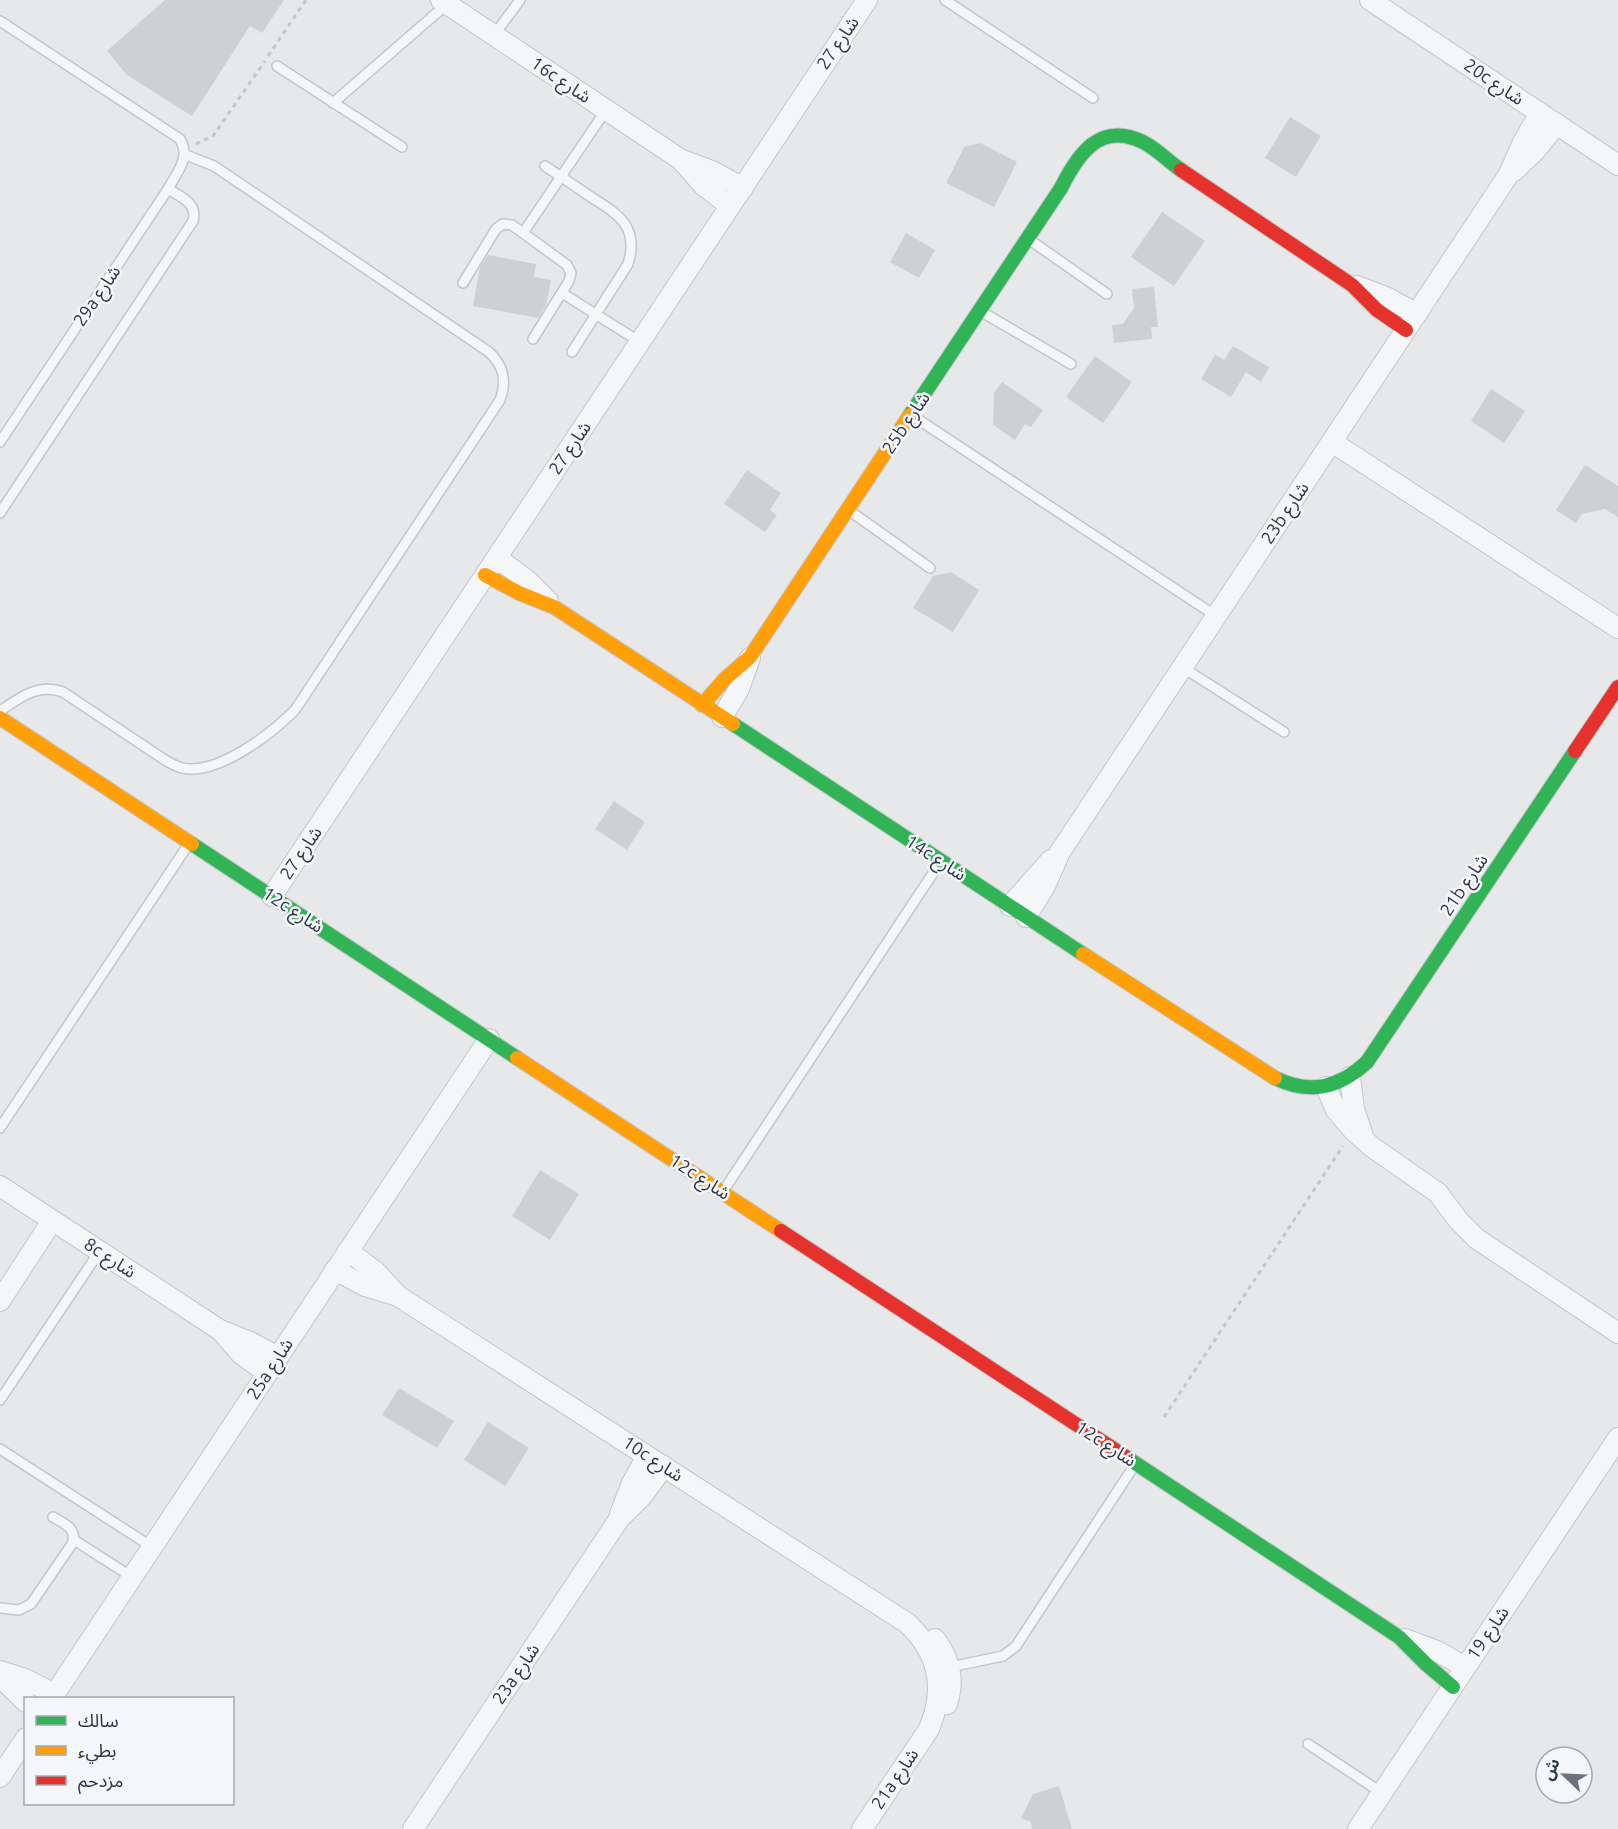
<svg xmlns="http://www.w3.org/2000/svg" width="1618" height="1829" viewBox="0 0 1618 1829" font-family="Ubuntu,'Noto Sans Arabic',sans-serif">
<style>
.building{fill:#ced0d3}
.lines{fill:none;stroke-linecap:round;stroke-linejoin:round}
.lane-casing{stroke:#c4c6c8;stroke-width:12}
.street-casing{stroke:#c4c6c8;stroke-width:22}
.fast-casing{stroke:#c4c6c8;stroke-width:16}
.slow-casing{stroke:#c4c6c8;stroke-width:16}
.jam-casing{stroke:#c4c6c8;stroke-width:16}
.path{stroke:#c5c6ca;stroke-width:3;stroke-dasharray:4.5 4.5;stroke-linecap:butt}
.lane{stroke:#f5f6f7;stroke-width:9}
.street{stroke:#f5f6f7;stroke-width:20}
.fast{stroke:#30b455;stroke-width:14}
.slow{stroke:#ff9f0a;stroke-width:14}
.jam{stroke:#e5322d;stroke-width:14}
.labels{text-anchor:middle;stroke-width:5;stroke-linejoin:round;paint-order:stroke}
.street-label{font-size:18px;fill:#2b3445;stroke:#f4f6f9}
</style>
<rect width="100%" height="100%" fill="#e6e8ea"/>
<g class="building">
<path d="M165,0H284L262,33L250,26L192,116L127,75L107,51Z"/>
<path d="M1290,117L1321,136L1296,177L1265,158Z"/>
<path d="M980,143L1017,162L994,207L946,183L964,147Z"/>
<path d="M1162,212L1205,241L1174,286L1131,257Z"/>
<path d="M906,233L935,250L919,278L890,262Z"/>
<path d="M488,255L536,264L534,277L551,280L546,305L538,318L473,306L480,267Z"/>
<path d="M1154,287L1158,327H1151L1152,339L1114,343L1112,325L1123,324L1134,308L1132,289Z"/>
<path d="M1233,346L1269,367L1261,382L1246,372L1231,397L1201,379L1215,355L1224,360Z"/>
<path d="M1095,356L1132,382L1103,423L1066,397Z"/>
<path d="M1002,382L1043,410L1031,427L1025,424L1015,440L993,425L994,393Z"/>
<path d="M1491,389L1525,411L1504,443L1471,421Z"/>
<path d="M1585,465L1618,486V517L1605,509L1582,514L1576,523L1556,510Z"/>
<path d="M747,470L781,493L770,510L777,515L765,532L724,504Z"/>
<path d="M951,572L979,590L953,632L913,608L933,576Z"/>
<path d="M614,801L645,822L627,850L595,829Z"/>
<path d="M540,1170L579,1194L550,1240L512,1216Z"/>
<path d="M399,1388L454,1421L437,1448L382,1415Z"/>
<path d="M488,1422L529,1448L505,1486L464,1460Z"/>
<path d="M1059,1786L1072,1829H1032L1031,1822L1021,1818L1033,1794Z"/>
</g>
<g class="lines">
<g class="lane-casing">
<g id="lane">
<path d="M945,0L1093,98"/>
<path d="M0,21L180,139C191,158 177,172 168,189L0,442"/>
<path d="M494,35L520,0"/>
<path d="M277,66L402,147"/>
<path d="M333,103L447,4"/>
<path d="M545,166C560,176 574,185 588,195C616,213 640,225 628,264L572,352"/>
<path d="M523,233L606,110"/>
<path d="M1030,240L1107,294"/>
<path d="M463,283L496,229L503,224L512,225L567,265L571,273L569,281L533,339"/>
<path d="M562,293L640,342"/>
<path d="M982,312L1071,364"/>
<path d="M913,416L1216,616"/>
<path d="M850,511L930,568"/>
<path d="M0,513L193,221C198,203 181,197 168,189"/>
<path d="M1182,667L1284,732"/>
<path d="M0,711C21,697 38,683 63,692L165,760C170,763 175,766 182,768C217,776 271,734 295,710L500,400C507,381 504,366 489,352L214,166L186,155"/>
<path d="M0,1128L188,845"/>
<path d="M724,1190L939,864"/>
<path d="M0,1400L99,1252"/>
<path d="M0,1449L152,1547"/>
<path d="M74,1540L132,1577"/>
<path d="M0,1608L19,1610L31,1604L72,1544C78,1529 65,1524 53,1517"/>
<path d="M950,1667L1003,1656L1016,1646L1134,1466"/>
<path d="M1308,1744L1382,1793"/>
</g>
</g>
<g class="street-casing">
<g id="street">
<path d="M441,0L680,159L712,171L743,188"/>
<path d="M1370,0L1618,165"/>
<path d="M682,161L703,185L730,206"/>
<path d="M1514,171L1535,151L1557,124"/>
<path d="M1357,286L1386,297L1417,314"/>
<path d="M1332,442L1618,628"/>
<path d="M497,558L527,580L548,601"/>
<path d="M722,717L739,689L750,658"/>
<path d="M272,896L867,0"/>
<path d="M1010,906L1051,860"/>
<path d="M1026,917L1045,886L1060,852L1509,174L1523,142L1540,113"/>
<path d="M1350,1077L1354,1109L1363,1136"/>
<path d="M1326,1087L1336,1110L1353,1130L1372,1147L1438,1193L1458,1220L1477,1239L1618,1333"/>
<path d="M0,1186L220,1330L250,1342L278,1357"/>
<path d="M348,1251L375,1271L398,1296L907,1623C939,1653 946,1688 929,1729L862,1829"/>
<path d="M335,1270L365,1286L398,1296"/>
<path d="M0,1301L52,1221"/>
<path d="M222,1332L241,1354L267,1373"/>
<path d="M620,1514L632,1483L647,1456"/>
<path d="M935,1639C950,1659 955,1680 947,1704"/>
<path d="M1405,1639L1437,1651L1465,1667"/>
<path d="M0,1671L25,1679L55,1694"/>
<path d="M0,1677L26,1702"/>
<path d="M52,1698L489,1039"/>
<path d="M0,1777L26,1738"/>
<path d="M413,1829L619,1519L643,1495L664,1466"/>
<path d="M1358,1829L1618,1438"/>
</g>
</g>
<g class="fast-casing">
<g id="fast">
<path d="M910,415L1061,188C1078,154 1100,121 1143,142C1157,149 1169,162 1181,170"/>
<path d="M733,724L1083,954"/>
<path d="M192,844L517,1058"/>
<path d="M1275,1078C1310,1095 1339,1088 1367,1062L1575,751"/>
<path d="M1129,1459L1399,1637L1427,1665L1453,1687"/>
</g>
</g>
<g class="slow-casing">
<g id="slow">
<path d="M485,575L519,593L554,607L733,724"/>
<path d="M702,705L725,679L750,657L910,415"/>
<path d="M0,718L192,844"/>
<path d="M1083,954L1275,1078"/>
<path d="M517,1058L781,1231"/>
</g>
</g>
<g class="jam-casing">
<g id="jam">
<path d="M1181,170L1352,285L1377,310L1406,330"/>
<path d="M1575,751L1618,687"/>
<path d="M781,1231L1129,1459"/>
</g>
</g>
<g class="path">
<path d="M268,56L306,0"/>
<path d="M196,144L213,136L265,61"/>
<path d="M1164,1417L1343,1146"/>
</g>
<use href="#lane" class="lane"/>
<use href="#street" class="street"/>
<use href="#fast" class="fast"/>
<use href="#slow" class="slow"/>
<use href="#jam" class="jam"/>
</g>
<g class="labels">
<g class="street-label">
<text transform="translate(838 43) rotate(-56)" y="6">شارع 27</text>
<text transform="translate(561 80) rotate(34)" y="6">16c شارع</text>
<text transform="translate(1494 82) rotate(34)" y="6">20c شارع</text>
<text transform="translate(97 296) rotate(-56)" y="6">29a شارع</text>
<text transform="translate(906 423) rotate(-56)" y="6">25b شارع</text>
<text transform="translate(570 448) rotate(-56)" y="6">شارع 27</text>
<text transform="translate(1285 513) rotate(-56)" y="6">23b شارع</text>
<text transform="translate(301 853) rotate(-56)" y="6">شارع 27</text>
<text transform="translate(936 858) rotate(33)" y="6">14c شارع</text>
<text transform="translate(1464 885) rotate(-56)" y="6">21b شارع</text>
<text transform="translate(293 910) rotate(33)" y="6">12c شارع</text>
<text transform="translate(700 1177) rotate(33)" y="6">12c شارع</text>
<text transform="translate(110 1258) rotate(33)" y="6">8c شارع</text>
<text transform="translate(270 1369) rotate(-57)" y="6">25a شارع</text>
<text transform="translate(1106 1444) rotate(33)" y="6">12c شارع</text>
<text transform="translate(653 1459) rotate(33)" y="6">10c شارع</text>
<text transform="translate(1488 1633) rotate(-56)" y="6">شارع 19</text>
<text transform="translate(516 1674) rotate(-56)" y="6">23a شارع</text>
<text transform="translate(895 1779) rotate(-56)" y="6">21a شارع</text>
</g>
</g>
<rect x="24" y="1697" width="210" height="108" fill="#f4f6f9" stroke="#a4a8b1" stroke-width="1.5"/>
<rect x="36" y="1716" width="30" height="9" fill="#30b455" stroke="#a4a8b1" stroke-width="1.5"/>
<text x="78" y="1727" font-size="18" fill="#2b3445">سالك</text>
<rect x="36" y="1746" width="30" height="9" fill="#ff9f0a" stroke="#a4a8b1" stroke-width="1.5"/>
<text x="78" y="1757" font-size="18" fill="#2b3445">بطيء</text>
<rect x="36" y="1776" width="30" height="9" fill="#e5322d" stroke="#a4a8b1" stroke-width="1.5"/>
<text x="78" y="1787" font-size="18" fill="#2b3445">مزدحم</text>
<g transform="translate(1564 1775) rotate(293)"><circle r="28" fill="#f4f6f9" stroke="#a4a8b1" stroke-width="1.5"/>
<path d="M0-4.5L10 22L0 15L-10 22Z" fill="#6c737f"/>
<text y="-9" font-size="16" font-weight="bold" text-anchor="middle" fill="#2b3445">ش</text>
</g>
</svg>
